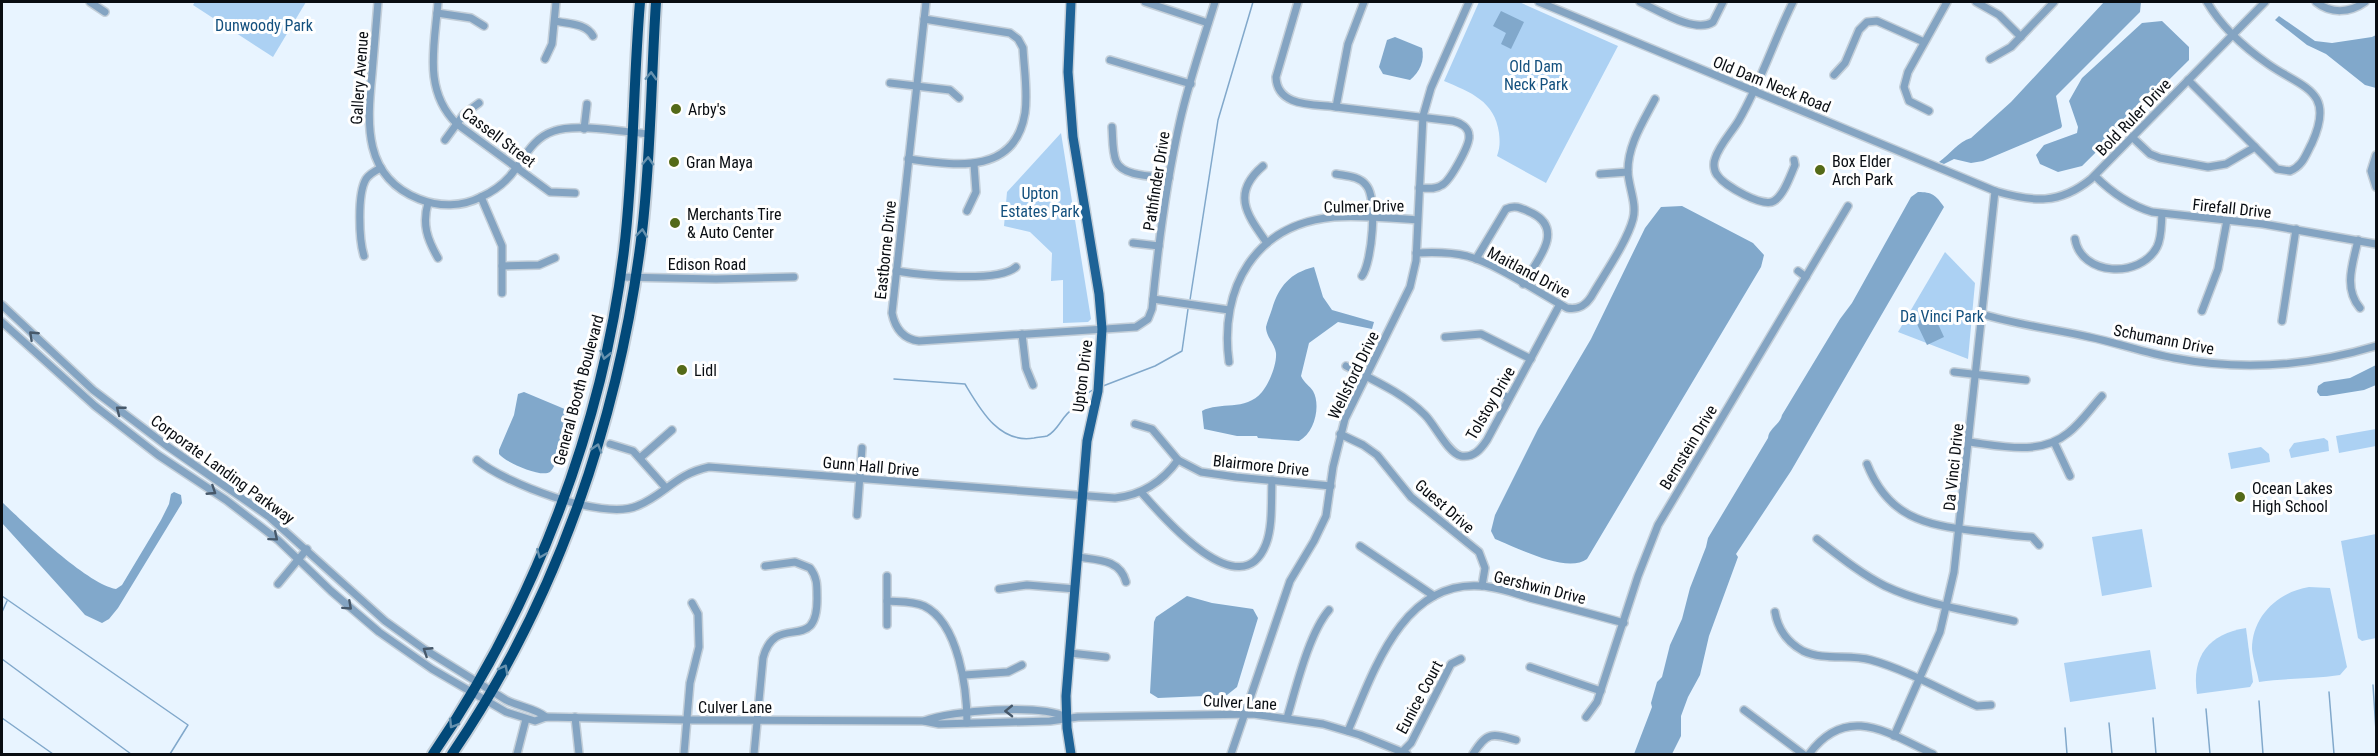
<svg xmlns="http://www.w3.org/2000/svg" width="2378" height="756" viewBox="0 0 2378 756" font-family="'Roboto Condensed',sans-serif">
<style>
.green{fill:#acd1f3}
.water{fill:#81a8cb}
.lines{fill:none;stroke-linecap:round;stroke-linejoin:round}
.stream{stroke:#81a8cb;stroke-width:1.5}
.minor-casing{stroke:#c4cfd9;stroke-width:10}
.major-casing{stroke:#c4cfd9;stroke-width:12}
.highway-casing{stroke:#c4cfd9;stroke-width:14}
.minor{stroke:#84a4c2;stroke-width:7}
.major{stroke:#1e6296;stroke-width:9}
.highway{stroke:#024979;stroke-width:10}
.oneway{stroke:#6792af}
.oneway2{stroke:#46586a}
.poi-dot{fill:#546a18;stroke:#fff;stroke-width:2}
.labels{text-anchor:middle;stroke-width:6;stroke-linejoin:round;paint-order:stroke}
.park-label{font-size:16px;fill:#13507e;stroke:#fff}
.street-label{font-size:16px;fill:#090d12;stroke:#fff}
.poi-label{font-size:16px;fill:#090d12;stroke:#fff;text-anchor:start}
</style>
<rect width="100%" height="100%" fill="#e8f4ff"/>
<g class="green">
<path d="M195,2H306L273,57L193,5Z"/>
<path d="M1479,2H1519L1618,46L1546,183L1497,156C1500,147 1500,142 1499,133C1495,101 1470,92 1444,81Z"/>
<path d="M1061,133L1091,319L1088,322L1063,323V280L1051,281L1052,253L1030,232L1004,226L1007,192Z"/>
<path d="M1945,252L1975,283L1968,359L1898,332Z"/>
<path d="M2376,429V446L2339,453L2336,436Z"/>
<path d="M2324,438L2328,441L2329,451L2291,458L2289,450L2294,443Z"/>
<path d="M2261,447L2269,454L2270,462L2231,469L2228,453Z"/>
<path d="M2142,529L2152,587L2102,596L2092,537Z"/>
<path d="M2376,534V638L2362,641L2358,638L2341,541Z"/>
<path d="M2309,587L2330,588L2347,667L2340,675C2313,679 2286,678 2259,682C2257,670 2253,660 2252,649C2252,616 2278,592 2309,587Z"/>
<path d="M2246,628L2253,682L2250,687L2197,694C2191,656 2209,634 2246,628Z"/>
<path d="M2150,650L2156,689L2070,702L2064,663Z"/>
</g>
<g class="water">
<path d="M2104,2H2141L2140,12L2056,96L2062,126L2061,128L1983,161L1971,163L1954,159L1944,164L1939,162C1950,154 1958,142 1971,138L2011,102Z"/>
<path d="M1501,11L1524,22L1511,49L1501,44L1506,33L1493,26Z"/>
<path d="M2279,16L2315,41L2332,43L2372,37L2376,35V88L2365,85L2326,54L2307,45L2275,20Z"/>
<path d="M2162,21L2189,47V60L2082,166L2058,172L2040,164L2036,155L2044,145L2077,133L2078,127L2069,101L2082,78L2142,23Z"/>
<path d="M1395,37L1422,48C1425,60 1420,72 1410,80L1383,74L1379,67L1387,40Z"/>
<path d="M1918,192C1932,192 1936,195 1944,207L1791,471L1736,554L1738,557L1709,636L1700,675L1688,697L1681,716V736L1672,754H1634L1652,707L1651,703L1657,682L1662,677L1670,645L1682,619L1690,588L1706,547L1708,538L1768,438C1769,428 1780,425 1782,415L1840,319L1852,303L1911,197Z"/>
<path d="M1682,206L1753,243L1764,255L1761,267L1587,559C1567,574 1518,548 1495,539L1491,531L1495,515L1538,429L1591,339L1645,228L1661,207Z"/>
<path d="M1314,267L1323,297L1332,310L1374,322L1372,329L1338,322L1309,343L1301,376C1304,383 1310,386 1313,391C1321,405 1315,433 1299,441L1258,438L1257,436H1237L1204,429L1202,411C1220,401 1245,412 1262,392C1269,384 1277,364 1276,353C1275,344 1266,337 1266,327C1267,322 1270,315 1272,309C1279,286 1290,273 1314,267Z"/>
<path d="M1933,313L1944,337L1927,345L1916,322Z"/>
<path d="M2376,365V385L2364,390L2327,396H2320L2317,392L2318,386L2324,382L2350,378Z"/>
<path d="M524,392L567,410C570,415 570,414 570,419C570,427 556,468 550,472C541,478 505,462 499,454V450L514,415L518,394Z"/>
<path d="M174,492L181,495L182,503L118,608L109,619L102,623L85,615L78,607L2,523V502C24,523 87,584 116,589L122,585L161,520L169,504L171,494Z"/>
<path d="M1187,596L1212,603L1253,609L1258,618L1237,687L1227,695L1158,698L1150,693L1154,622L1156,617Z"/>
</g>
<g class="lines">
<g class="stream">
<path d="M1190,300L1218,120L1253,2"/>
<path d="M894,379L965,384C980,409 999,444 1034,438C1038,437 1044,437 1047,436C1059,430 1062,415 1073,409L1075,402L1094,389"/>
<path d="M1103,386L1155,366L1182,351L1188,309"/>
<path d="M2,596L188,725L170,754"/>
<path d="M2,612L7,601"/>
<path d="M2,659L131,754"/>
<path d="M2373,685L2376,731"/>
<path d="M2329,692L2334,754"/>
<path d="M2259,701L2263,754"/>
<path d="M2206,709L2210,754"/>
<path d="M2,718L53,754"/>
<path d="M2153,718L2156,754"/>
<path d="M2109,723L2112,754"/>
<path d="M2065,728L2067,754"/>
</g>
<g class="minor-casing">
<g id="minor">
<path d="M90,2L105,12"/>
<path d="M378,2C376,26 374,50 372,74C367,124 363,177 419,199C439,207 462,207 481,197C492,192 502,185 510,176C524,159 532,138 554,131C576,123 625,132 649,134"/>
<path d="M438,2C435,44 422,90 457,124L550,192L575,193"/>
<path d="M926,2L892,313C895,328 903,339 919,341L1136,327L1148,319L1152,309C1158,246 1166,183 1180,121C1189,81 1203,41 1215,2"/>
<path d="M1145,2L1208,23"/>
<path d="M1298,2L1276,77C1277,107 1313,104 1336,107L1348,44L1364,2"/>
<path d="M1539,2L1995,191C2033,202 2059,205 2091,179L2265,2"/>
<path d="M1640,2C1658,10 1695,34 1713,22L1723,2"/>
<path d="M1793,2C1774,40 1761,82 1739,120C1732,132 1719,145 1715,159C1713,164 1714,172 1718,176C1725,186 1763,208 1774,201C1784,195 1790,176 1795,165L1794,160"/>
<path d="M1976,2L1999,15L2021,37"/>
<path d="M2316,2C2331,14 2350,13 2365,2"/>
<path d="M437,13L471,18L484,26"/>
<path d="M555,21C568,24 586,23 593,36"/>
<path d="M545,59L552,44L556,2"/>
<path d="M1990,59L2011,47L2054,2"/>
<path d="M1110,60L1191,84"/>
<path d="M1834,75L1845,63L1859,30L1867,22L1877,21L1924,42"/>
<path d="M2188,80L2277,169L2290,171C2303,166 2306,154 2312,143C2336,90 2302,88 2268,64C2245,48 2221,26 2207,2"/>
<path d="M890,83L950,90L959,98"/>
<path d="M1336,107L1453,121C1461,123 1469,128 1469,136C1470,145 1450,181 1442,185C1435,190 1426,188 1419,188"/>
<path d="M1929,111L1909,101L1904,87L1908,72L1947,2"/>
<path d="M1112,127C1113,138 1112,151 1116,161C1122,177 1155,176 1169,178"/>
<path d="M584,129L587,104"/>
<path d="M2132,137L2150,154L2160,158L2208,167L2226,164L2255,147"/>
<path d="M445,140L464,114L479,103"/>
<path d="M2376,155L2371,171L2376,187"/>
<path d="M908,159C954,165 1015,176 1025,113C1028,92 1024,69 1023,48L1018,39L1010,33L924,19"/>
<path d="M1263,166C1230,194 1248,216 1267,243"/>
<path d="M1336,174C1346,176 1359,176 1366,185C1378,198 1372,262 1362,276"/>
<path d="M1600,174L1628,172"/>
<path d="M2095,176C2112,193 2129,205 2152,212L2263,224L2376,244"/>
<path d="M481,197L502,246V293"/>
<path d="M428,203C422,224 427,239 438,258"/>
<path d="M967,211L976,192L974,164"/>
<path d="M2075,239C2081,276 2140,279 2157,247C2162,237 2161,225 2162,214"/>
<path d="M2358,240C2353,263 2343,288 2360,308"/>
<path d="M1133,243L1159,246"/>
<path d="M1416,253C1434,252 1450,252 1467,256C1499,265 1537,292 1567,308C1578,310 1585,306 1591,297C1603,276 1627,242 1633,219C1637,204 1629,188 1628,173C1627,146 1643,122 1655,99"/>
<path d="M364,256C359,240 357,194 366,179C370,173 375,171 381,168"/>
<path d="M1476,259L1506,209C1516,204 1523,209 1532,213C1566,230 1536,262 1523,284"/>
<path d="M502,266L539,265L555,258"/>
<path d="M896,271C921,275 998,283 1016,267"/>
<path d="M1798,271L1806,277"/>
<path d="M620,277L716,279L794,277"/>
<path d="M1153,299L1229,310"/>
<path d="M2,305L93,390L167,446L268,516L385,621L424,649L506,700C519,707 535,708 546,717"/>
<path d="M2202,311L2218,269L2227,220"/>
<path d="M1982,314C2017,325 2054,329 2089,337C2118,343 2145,353 2174,358C2242,371 2310,366 2376,346"/>
<path d="M2282,321L2296,229"/>
<path d="M2,322L95,406L158,455L226,500L278,540L331,591L379,632L432,669L506,712L535,721L546,717L688,720L924,721L939,724L1050,721L1078,717L1253,714L1323,724L1360,735L1407,754"/>
<path d="M1022,334L1026,368L1033,385"/>
<path d="M1445,337L1481,334L1531,359"/>
<path d="M1229,362C1219,288 1255,224 1334,217C1361,215 1390,218 1417,220"/>
<path d="M1346,366C1373,380 1403,393 1425,415C1435,425 1448,453 1461,456C1474,458 1481,449 1487,440L1560,304"/>
<path d="M1954,372L2026,380"/>
<path d="M1494,390L1509,398"/>
<path d="M1135,424L1152,429L1178,460L1201,472L1236,477L1331,486"/>
<path d="M1340,434L1363,445L1377,455L1411,497L1479,552L1485,568L1482,586"/>
<path d="M1969,442C2001,446 2040,456 2068,433C2081,423 2091,408 2102,396"/>
<path d="M2054,442L2070,476"/>
<path d="M610,444L633,451L666,488"/>
<path d="M640,458L672,430"/>
<path d="M477,460C504,483 603,521 637,506C665,495 675,474 709,467L1115,498C1142,495 1163,481 1178,460"/>
<path d="M1867,464C1888,517 1924,525 1976,531C1994,533 2013,536 2032,537L2039,545"/>
<path d="M1141,492C1161,515 1241,609 1266,544C1273,526 1271,500 1272,480"/>
<path d="M857,515L862,448"/>
<path d="M1817,539C1839,556 1861,574 1885,586C1925,605 1972,611 2014,621"/>
<path d="M1360,546L1434,596"/>
<path d="M1078,557C1097,560 1120,559 1126,582"/>
<path d="M278,584L307,549"/>
<path d="M999,589L1027,585L1075,589"/>
<path d="M887,601C899,602 913,601 924,606C959,623 967,690 967,723"/>
<path d="M1775,612C1778,630 1787,642 1803,651C1824,661 1849,654 1871,660C1907,670 1943,691 1977,706L1991,705"/>
<path d="M887,625V576"/>
<path d="M1070,653L1106,657"/>
<path d="M1530,667L1601,691"/>
<path d="M964,675L1008,672L1022,665"/>
<path d="M1744,710L1803,754"/>
<path d="M575,717L579,754"/>
<path d="M1586,717L1597,702L1638,576L1658,525L1848,206"/>
<path d="M1287,718C1296,688 1309,633 1329,610"/>
<path d="M924,721C952,710 1039,704 1066,717"/>
<path d="M1348,731C1373,673 1402,580 1481,586C1498,587 1514,593 1530,598C1561,606 1592,614 1624,623"/>
<path d="M1894,736L1940,632L1954,572L1995,191"/>
<path d="M1401,753L1411,743L1451,664L1461,659"/>
<path d="M517,754L526,719"/>
<path d="M684,754L690,683L699,647L698,614L692,603"/>
<path d="M754,754L763,658C776,609 819,658 817,595C817,585 817,577 810,568L795,562L765,566"/>
<path d="M1231,754L1290,581L1314,541L1326,516L1333,467L1345,419L1410,287L1416,261L1423,116L1431,88L1469,2"/>
<path d="M1473,754C1487,732 1491,733 1516,740"/>
<path d="M1809,754C1847,703 1888,733 1933,754"/>
</g>
</g>
<g class="major-casing">
<path id="major" d="M1071,754L1067,728L1066,696L1087,441L1098,391L1102,329L1099,294L1073,137L1068,72L1071,2"/>
</g>
<g class="highway-casing">
<g id="highway">
<path d="M433,754C533,608 603,426 624,250C634,168 633,84 640,2"/>
<path d="M452,754C557,600 620,417 642,232C651,156 651,78 656,2"/>
</g>
</g>
<use href="#minor" class="minor"/>
<use href="#major" class="major"/>
<use href="#highway" class="highway"/>
</g>
<defs><path id="oneway-chevron" d="M-2-3.5L2.5 0L-2 3.5" fill="none" stroke-width="1.6" stroke-linecap="round" stroke-linejoin="round" transform="scale(1.5)"/></defs>
<g class="oneway">
<use href="#oneway-chevron" transform="translate(651 76) rotate(-88)"/>
<use href="#oneway-chevron" transform="translate(648 161) rotate(-88)"/>
<use href="#oneway-chevron" transform="translate(642 233) rotate(-83)"/>
<use href="#oneway-chevron" transform="translate(605 355) rotate(103)"/>
<use href="#oneway-chevron" transform="translate(597 448) rotate(-73)"/>
<use href="#oneway-chevron" transform="translate(541 554) rotate(112)"/>
<use href="#oneway-chevron" transform="translate(504 669) rotate(-62)"/>
<use href="#oneway-chevron" transform="translate(453 724) rotate(122)"/>
</g>
<g class="oneway2">
<use href="#oneway-chevron" transform="translate(33 335) rotate(-137)"/>
<use href="#oneway-chevron" transform="translate(120 410) rotate(-142)"/>
<use href="#oneway-chevron" transform="translate(212 491) rotate(33)"/>
<use href="#oneway-chevron" transform="translate(274 537) rotate(40)"/>
<use href="#oneway-chevron" transform="translate(348 606) rotate(42)"/>
<use href="#oneway-chevron" transform="translate(427 651) rotate(-147)"/>
<use href="#oneway-chevron" transform="translate(1009 711) rotate(179)"/>
</g>
<g class="poi-dot">
<circle cx="676" cy="109" r="6"/>
<circle cx="674" cy="162" r="6"/>
<circle cx="1820" cy="170" r="6"/>
<circle cx="675" cy="223" r="6"/>
<circle cx="682" cy="370" r="6"/>
<circle cx="2240" cy="497" r="6"/>
</g>
<g class="labels">
<g class="park-label">
<text x="264" y="31">Dunwoody Park</text>
<text x="1536" y="72">Old Dam<tspan x="1536" dy="18">Neck Park</tspan></text>
<text x="1040" y="199">Upton<tspan x="1040" dy="18">Estates Park</tspan></text>
<text x="1942" y="322">Da Vinci Park</text>
</g>
<g class="street-label">
<text transform="translate(359 78) rotate(-86)" y="6">Gallery Avenue</text>
<text transform="translate(1772 84) rotate(22)" y="6">Old Dam Neck Road</text>
<text transform="translate(2133 117) rotate(-46)" y="6">Bold Ruler Drive</text>
<text transform="translate(499 137) rotate(37)" y="6">Cassell Street</text>
<text transform="translate(1156 181) rotate(-81)" y="6">Pathfinder Drive</text>
<text transform="translate(1364 206) rotate(-1)" y="6">Culmer Drive</text>
<text transform="translate(2232 208) rotate(6)" y="6">Firefall Drive</text>
<text transform="translate(885 250) rotate(-84)" y="6">Eastborne Drive</text>
<text x="707" y="270">Edison Road</text>
<text transform="translate(1529 272) rotate(28)" y="6">Maitland Drive</text>
<text transform="translate(2164 339) rotate(11)" y="6">Schumann Drive</text>
<text transform="translate(1353 375) rotate(-64)" y="6">Wellsford Drive</text>
<text transform="translate(1082 376) rotate(-83)" y="6">Upton Drive</text>
<text transform="translate(578 390) rotate(-75)" y="6">General Booth Boulevard</text>
<text transform="translate(1490 403) rotate(-60)" y="6">Tolstoy Drive</text>
<text transform="translate(1688 447) rotate(-59)" y="6">Bernstein Drive</text>
<text transform="translate(1261 465) rotate(6)" y="6">Blairmore Drive</text>
<text transform="translate(871 466) rotate(5)" y="6">Gunn Hall Drive</text>
<text transform="translate(1953 467) rotate(-84)" y="6">Da Vinci Drive</text>
<text transform="translate(223 469) rotate(36)" y="6">Corporate Landing Parkway</text>
<text transform="translate(1445 506) rotate(41)" y="6">Guest Drive</text>
<text transform="translate(1540 587) rotate(14)" y="6">Gershwin Drive</text>
<text transform="translate(1419 697) rotate(-62)" y="6">Eunice Court</text>
<text transform="translate(1240 702) rotate(3)" y="6">Culver Lane</text>
<text x="735" y="713">Culver Lane</text>
</g>
<g class="poi-label">
<text x="688" y="115">Arby's</text>
<text x="1832" y="167">Box Elder<tspan x="1832" dy="18">Arch Park</tspan></text>
<text x="686" y="168">Gran Maya</text>
<text x="687" y="220">Merchants Tire<tspan x="687" dy="18">&amp; Auto Center</tspan></text>
<text x="694" y="376">Lidl</text>
<text x="2252" y="494">Ocean Lakes<tspan x="2252" dy="18">High School</tspan></text>
</g>
</g>
<rect width="2378" height="756" fill="none" stroke="#090d12" stroke-width="6"/>
</svg>
